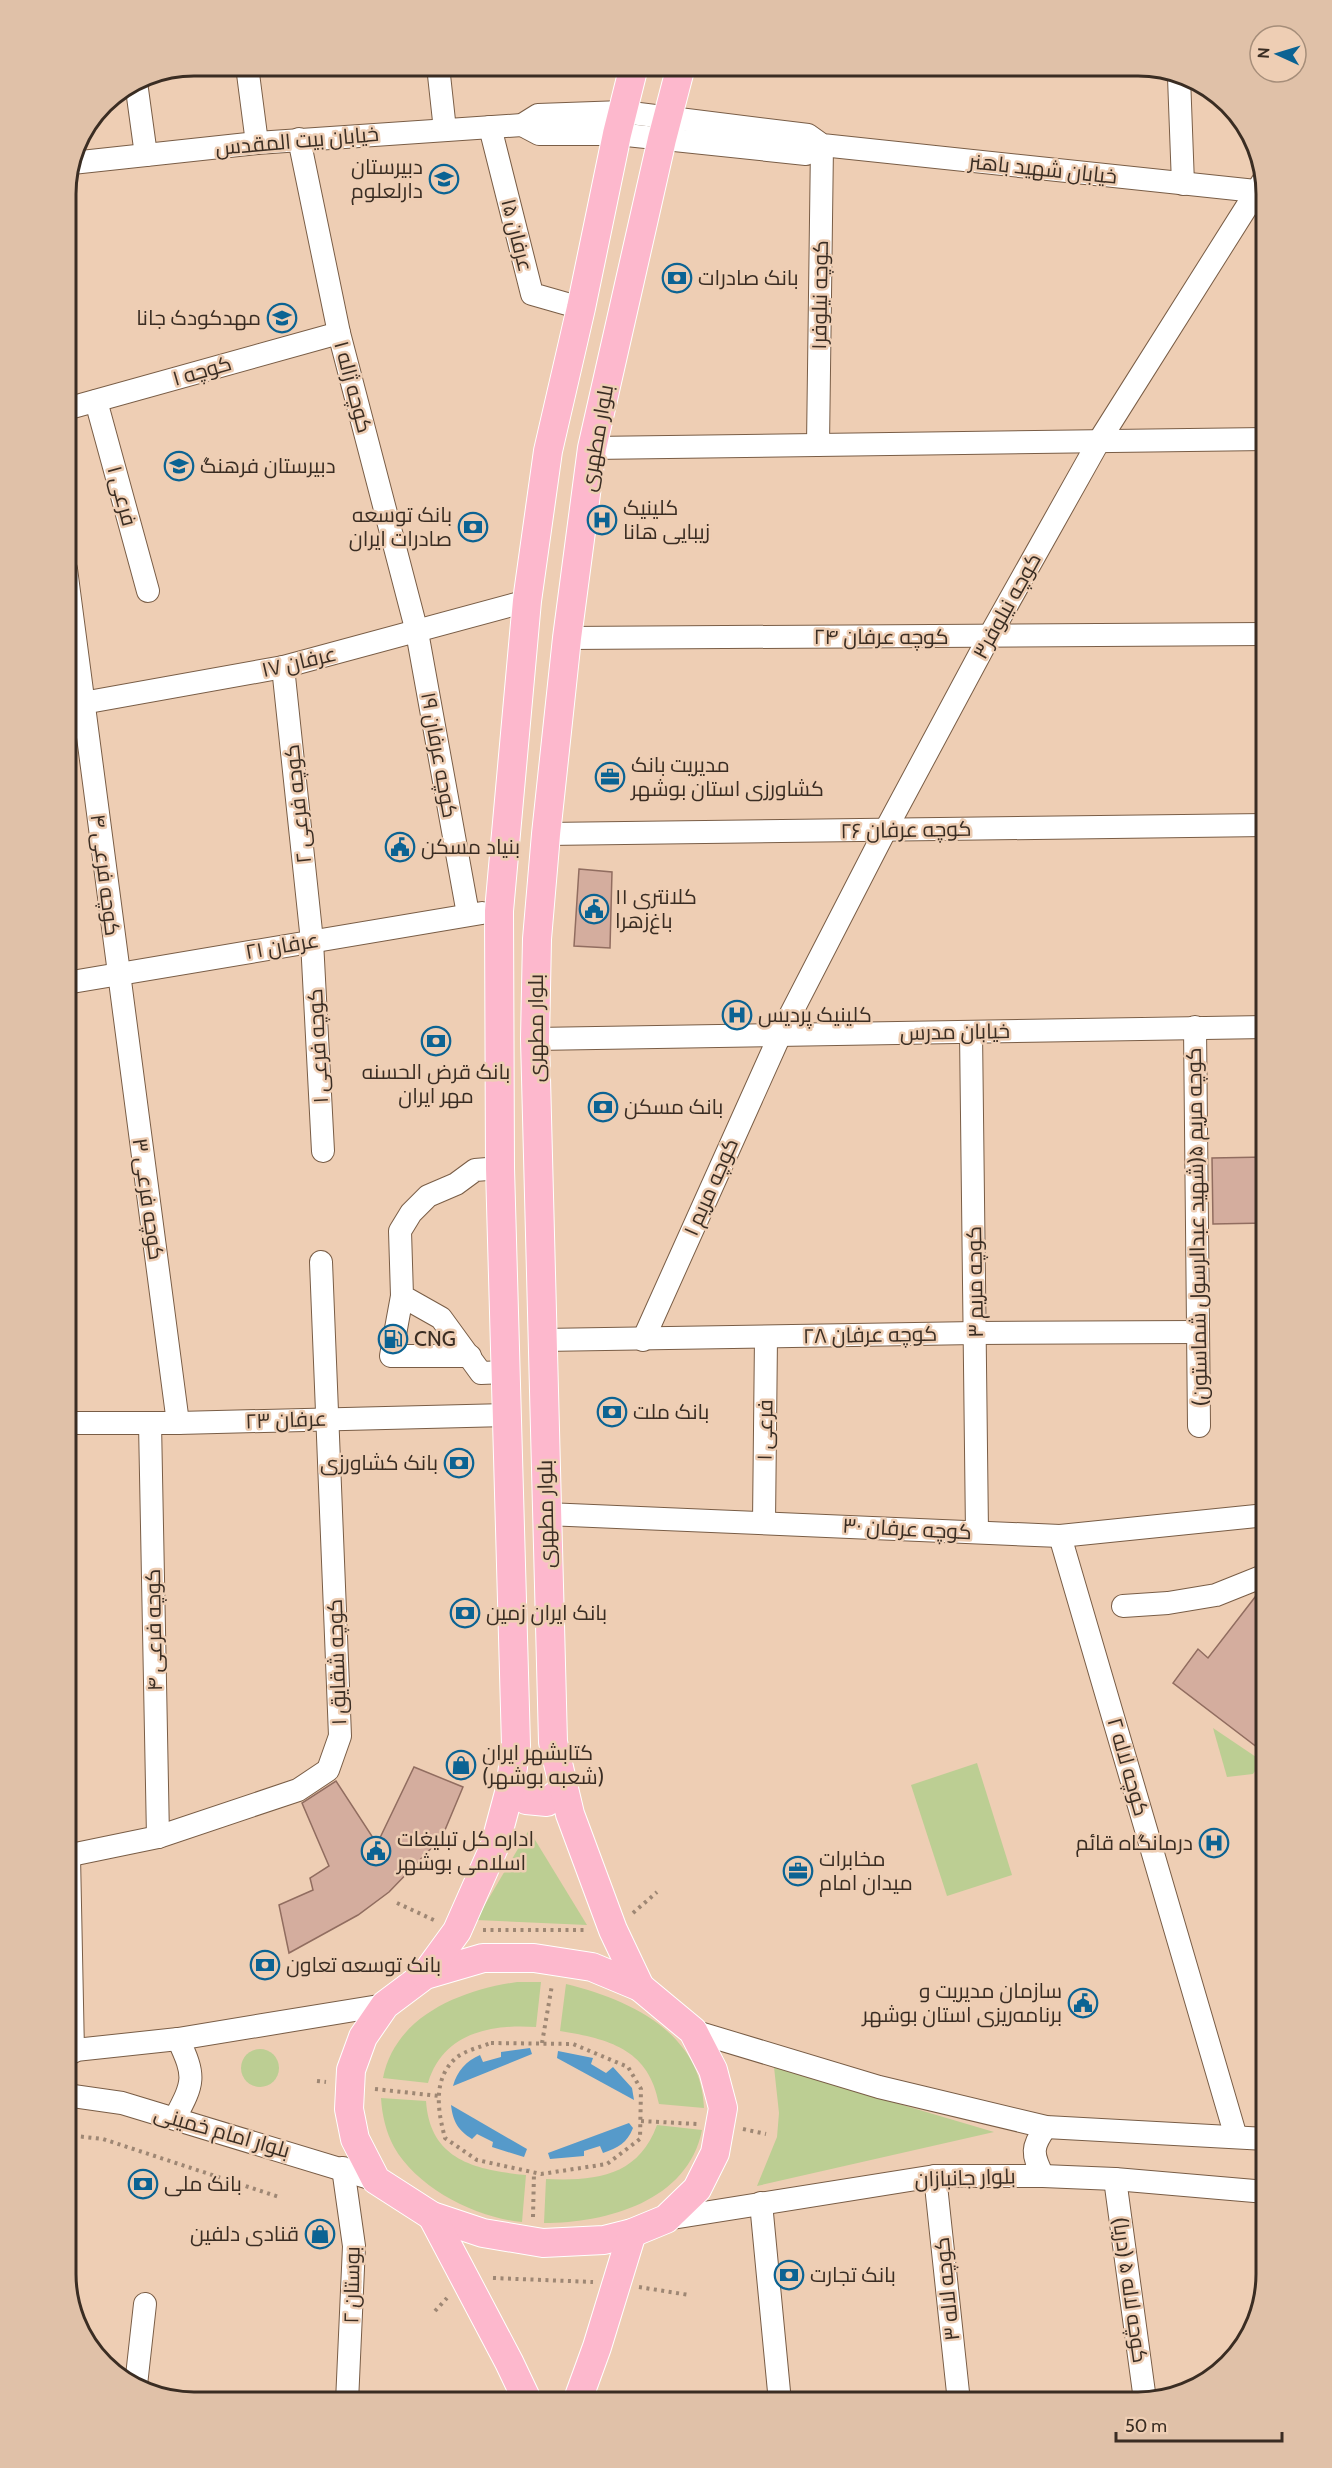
<svg xmlns="http://www.w3.org/2000/svg" width="1332" height="2468" viewBox="0 0 1332 2468" font-family="Cabin,Cairo,sans-serif">
<style>
.green{fill:#bcce93}
.water{fill:#569aca}
.building{fill:#d4ad9e;stroke:#916d60;stroke-width:1.5}
.lines{fill:none;stroke-linecap:round;stroke-linejoin:round}
.minor-casing{stroke:#795d46;stroke-width:24}
.major-casing{stroke:#fff;stroke-width:30}
.path{stroke:#9e8774;stroke-width:4;stroke-dasharray:3 4.5;stroke-linecap:butt}
.minor{stroke:#fff;stroke-width:22}
.major{stroke:#fdb8cd;stroke-width:28}
.labels{text-anchor:middle;stroke-width:5;stroke-linejoin:round;paint-order:stroke}
.street-label{font-size:21px;fill:#3a2d23;stroke:#eeceb4}
.poi-label{font-size:21px;fill:#3a2d23;stroke:#eeceb4;text-anchor:start}
.rim{fill:none;stroke:#3a2d23;stroke-width:3}
</style>
<rect width="100%" height="100%" fill="#eeceb4"/>
<g class="green">
<path d="M1213,1728L1262,1761L1253,1774L1227,1777Z"/>
<path d="M977,1763L1012,1875L947,1896L911,1785Z"/>
<path d="M529,1830L587,1925L476,1920Z"/>
<path d="M517,1982H541L536,2027C490,2024 443,2033 428,2083L383,2078C395,2016 461,1990 517,1982Z"/>
<path d="M566,1984C630,2000 701,2032 704,2108L659,2104C649,2049 609,2039 560,2031Z"/>
<circle cx="260" cy="2068" r="19"/>
<path d="M774,2067L994,2132L757,2186L777,2137L779,2113Z"/>
<path d="M381,2098L426,2101C430,2160 475,2170 526,2175L522,2222C476,2218 417,2188 394,2147C386,2132 382,2115 381,2098Z"/>
<path d="M657,2125L702,2130C688,2201 607,2223 544,2223L546,2179C595,2181 638,2177 657,2125Z"/>
</g>
<g class="water">
<path d="M530,2048L532,2054L453,2086C457,2071 466,2061 480,2055L483,2062L501,2057V2052Z"/>
<path d="M558,2051L593,2058L591,2064L606,2073L613,2067L632,2088L634,2100L557,2058Z"/>
<path d="M451,2105L527,2149L524,2157L492,2147L493,2142L477,2134L472,2139C458,2130 453,2122 451,2105Z"/>
<path d="M629,2123L633,2128C627,2143 618,2148 603,2153L600,2146L584,2151V2156L550,2159L548,2153Z"/>
</g>
<g class="building">
<path d="M579,869L612,872L610,948L574,946Z"/>
<path d="M1266,1157V1223L1213,1224L1212,1158Z"/>
<path d="M1266,1590V1754L1173,1683L1198,1649L1208,1658L1259,1592Z"/>
<path d="M414,1767L463,1787L442,1837L389,1892L358,1915L289,1953L279,1905L313,1890L310,1878L329,1866L302,1803L336,1781L377,1844Z"/>
</g>
<g class="lines">
<g class="minor-casing">
<g id="minor">
<path d="M247,66L257,143"/>
<path d="M438,66L445,130"/>
<path d="M1179,77L1183,184"/>
<path d="M136,82L146,155"/>
<path d="M522,125L539,134H617L806,154L822,145"/>
<path d="M490,127L532,294L581,308"/>
<path d="M299,139L339,333L417,632L468,914"/>
<path d="M72,163L257,143L522,125L538,115L623,112L808,135L822,145L1265,192"/>
<path d="M96,401L148,591"/>
<path d="M66,409L339,333"/>
<path d="M818,445L822,145"/>
<path d="M592,448L1266,439"/>
<path d="M66,569L178,1423"/>
<path d="M567,638L1266,634"/>
<path d="M283,667L312,941L323,1151"/>
<path d="M66,706L283,667L527,601"/>
<path d="M546,834L1266,825"/>
<path d="M66,983L482,913"/>
<path d="M1195,1027L1199,1426"/>
<path d="M971,1032L977,1532"/>
<path d="M535,1039L1266,1027"/>
<path d="M500,1168L475,1170L456,1184L428,1196L411,1213L400,1231L402,1296L441,1318L481,1373L505,1372"/>
<path d="M402,1296L391,1356H470"/>
<path d="M542,1340L976,1333L1198,1332"/>
<path d="M643,1340L780,1035L885,831L989,637L1099,441L1263,181"/>
<path d="M66,1423H178L507,1415"/>
<path d="M150,1423L158,1837"/>
<path d="M546,1514L1060,1536L1266,1515"/>
<path d="M764,1522L766,1337"/>
<path d="M1060,1536L1236,2137"/>
<path d="M1123,1606L1168,1603L1216,1595L1266,1575"/>
<path d="M66,1856L158,1837L298,1790L328,1770L340,1736L321,1262"/>
<path d="M69,1856L73,2052"/>
<path d="M693,2031L879,2087L1046,2127L1266,2139"/>
<path d="M66,2051L178,2039L385,2005"/>
<path d="M66,2095L122,2103L376,2180"/>
<path d="M175,2118C194,2082 196,2077 178,2039"/>
<path d="M343,2168L354,2246L347,2402"/>
<path d="M935,2176L959,2402"/>
<path d="M1043,2176C1032,2154 1031,2147 1046,2127"/>
<path d="M1115,2179L1145,2400"/>
<path d="M761,2203L780,2402"/>
<path d="M666,2219L935,2176H1043L1115,2179L1266,2192"/>
<path d="M136,2385L145,2304"/>
</g>
</g>
<g class="major-casing">
<g id="major">
<path d="M510,1789L526,1800L547,1802L564,1789"/>
<path d="M483,1958H534L592,1967L640,1987L693,2031L713,2070L723,2108L715,2153L697,2189L666,2219L632,2233L604,2240L543,2243L483,2233L432,2216L376,2180L355,2139L349,2109L351,2070L363,2037L385,2005L425,1975Z"/>
<path d="M425,1975L457,1931L495,1845L510,1789L516,1745L500,1168L499,911L527,601L548,451L581,308L617,134L634,66"/>
<path d="M640,1987L613,1930L570,1814L553,1742L535,1039L537,939L546,834L567,638L592,448L662,139L681,66"/>
<path d="M432,2216L509,2362L528,2402"/>
<path d="M577,2402L597,2347L632,2233"/>
</g>
</g>
<g class="path">
<path d="M397,1903L436,1921"/>
<path d="M633,1913L657,1892"/>
<path d="M483,1930H586"/>
<path d="M491,2043L573,2044L628,2067L641,2089L640,2139L607,2164L541,2174L477,2160L445,2138C438,2112 432,2079 456,2058C464,2051 480,2047 491,2043Z"/>
<path d="M542,2043L552,1985"/>
<path d="M317,2081L326,2082"/>
<path d="M375,2089L439,2096"/>
<path d="M641,2121L697,2124"/>
<path d="M743,2129L766,2134"/>
<path d="M66,2135L103,2139L279,2197"/>
<path d="M533,2217L534,2173"/>
<path d="M493,2278L593,2282"/>
<path d="M639,2287L689,2295"/>
<path d="M435,2311L447,2298"/>
</g>
<use href="#minor" class="minor"/>
<use href="#major" class="major"/>
</g>
<defs>
<g id="school-ring" transform="scale(1.5)"><circle r="9.5" fill="#eeceb4" stroke="#0b6393" stroke-width="1.5"/><path d="M0-5L7-2L0 1L-7-2ZM-4 1L0 2.5L4 1V4Q0 6-4 4Z" fill="#0b6393"/></g>
<g id="bank-ring" transform="scale(1.5)"><circle r="9.5" fill="#eeceb4" stroke="#0b6393" stroke-width="1.5"/><path d="M-6-4H6V4H-6ZM0-2.3a2.3 2.3 0 1 0 0 4.6a2.3 2.3 0 1 0 0-4.6Z" fill="#0b6393"/></g>
<g id="hospital-ring" transform="scale(1.5)"><circle r="9.5" fill="#eeceb4" stroke="#0b6393" stroke-width="1.5"/><path d="M-5-5h3v3.5h4V-5h3V5h-3V1.5h-4V5h-3Z" fill="#0b6393"/></g>
<g id="office-ring" transform="scale(1.5)"><circle r="9.5" fill="#eeceb4" stroke="#0b6393" stroke-width="1.5"/><path d="M-6-3h4V-5.5h4V-3h4V5H-6ZM-1-4.5V-3h2v-1.5ZM-6 0V1H6V0Z" fill="#0b6393"/></g>
<g id="civic-ring" transform="scale(1.5)"><circle r="9.5" fill="#eeceb4" stroke="#0b6393" stroke-width="1.5"/><path d="M-.6-6.5H3V-4.5H.6V-3L4-1V1h2V6H-6V1h2V-1L-.6-3ZM-1.2 2.5V6h2.4V2.5Z" fill="#0b6393"/></g>
<g id="fuel-ring" transform="scale(1.5)"><circle r="9.5" fill="#eeceb4" stroke="#0b6393" stroke-width="1.5"/><path d="M-5.5-6h7V0h2V4h1.3V-2.5L3-4.5l.8-.8L6-3V5H2.5V1h-1V6h-7ZM-4.2-4.7v3.2H.2V-4.7Z" fill="#0b6393"/></g>
<g id="shop-ring" transform="scale(1.5)"><circle r="9.5" fill="#eeceb4" stroke="#0b6393" stroke-width="1.5"/><path d="M-5-2.5h2.3a2.7 3.5 0 0 1 5.4 0H5L5.5 6h-11ZM-1.5-2.5h3a1.5 2.3 0 0 0-3 0Z" fill="#0b6393"/></g>
</defs>
<g fill-rule="evenodd">
<use href="#school-ring" x="444" y="179"/>
<use href="#bank-ring" x="677" y="278"/>
<use href="#school-ring" x="282" y="318"/>
<use href="#school-ring" x="179" y="466"/>
<use href="#hospital-ring" x="602" y="520"/>
<use href="#bank-ring" x="473" y="527"/>
<use href="#office-ring" x="610" y="777"/>
<use href="#civic-ring" x="400" y="847"/>
<use href="#civic-ring" x="594" y="909"/>
<use href="#hospital-ring" x="737" y="1015"/>
<use href="#bank-ring" x="436" y="1041"/>
<use href="#bank-ring" x="603" y="1107"/>
<use href="#fuel-ring" x="393" y="1339"/>
<use href="#bank-ring" x="612" y="1412"/>
<use href="#bank-ring" x="459" y="1463"/>
<use href="#bank-ring" x="465" y="1613"/>
<use href="#shop-ring" x="461" y="1765"/>
<use href="#hospital-ring" x="1214" y="1843"/>
<use href="#civic-ring" x="376" y="1851"/>
<use href="#office-ring" x="798" y="1871"/>
<use href="#bank-ring" x="265" y="1965"/>
<use href="#civic-ring" x="1083" y="2003"/>
<use href="#bank-ring" x="143" y="2184"/>
<use href="#shop-ring" x="320" y="2234"/>
<use href="#bank-ring" x="789" y="2275"/>
</g>
<g class="labels">
<g class="street-label">
<text transform="translate(297 141) rotate(-5)" y="7">خیابان بیت المقدس</text>
<text transform="translate(1043 169) rotate(6)" y="7">خیابان شهید باهنر</text>
<text transform="translate(517 235) rotate(76)" y="7">عرفان ۱۵</text>
<text transform="translate(820 295) rotate(-89)" y="7">کوچه نیلوفر۱</text>
<text transform="translate(202 371) rotate(-16)" y="7">کوچه ۱</text>
<text transform="translate(353 387) rotate(75)" y="7">کوچه ژاله ۱</text>
<text transform="translate(597 438) rotate(-80)" y="7">بلوار مطهری</text>
<text transform="translate(122 496) rotate(75)" y="7">فرعی ۱</text>
<text transform="translate(1007 606) rotate(-61)" y="7">کوچه نیلوفر۳</text>
<text x="881" y="644">کوچه عرفان ۲۴</text>
<text transform="translate(299 662) rotate(-13)" y="7">عرفان ۱۷</text>
<text transform="translate(439 755) rotate(80)" y="7">کوچه عرفان ۱۹</text>
<text transform="translate(298 804) rotate(-96)" y="7">کوچه فرعی ۲</text>
<text transform="translate(906 830) rotate(-1)" y="7">کوچه عرفان ۲۶</text>
<text transform="translate(105 875) rotate(83)" y="7">کوچه فرعی ۴</text>
<text transform="translate(282 946) rotate(-10)" y="7">عرفان ۲۱</text>
<text transform="translate(536 1028) rotate(-90)" y="7">بلوار مطهری</text>
<text transform="translate(955 1032) rotate(-1)" y="7">خیابان مدرس</text>
<text transform="translate(318 1046) rotate(-93)" y="7">کوچه فرعی ۱</text>
<text transform="translate(711 1187) rotate(-66)" y="7">کوچه مریم ۱</text>
<text transform="translate(148 1199) rotate(82)" y="7">کوچه فرعی ۳</text>
<text transform="translate(1197 1227) rotate(-91)" y="7">کوچه مریم ۵(شهید عبدالرسول شماستون)</text>
<text transform="translate(975 1282) rotate(-91)" y="7">کوچه مریم ۳</text>
<text transform="translate(870 1335) rotate(-1)" y="7">کوچه عرفان ۲۸</text>
<text transform="translate(286 1420) rotate(-2)" y="7">عرفان ۲۳</text>
<text transform="translate(765 1430) rotate(-89)" y="7">فرعی ۱</text>
<text transform="translate(546 1514) rotate(-91)" y="7">بلوار مطهری</text>
<text transform="translate(907 1529) rotate(3)" y="7">کوچه عرفان ۳۰</text>
<text transform="translate(154 1630) rotate(-91)" y="7">کوچه فرعی ۴</text>
<text transform="translate(337 1662) rotate(-92)" y="7">کوچه شقایق ۱</text>
<text transform="translate(1128 1767) rotate(74)" y="7">کوچه لاله ۲</text>
<text transform="translate(222 2132) rotate(16)" y="7">بلوار امام خمینی</text>
<text transform="translate(965 2178) rotate(-2)" y="7">بلوار جانبازان</text>
<text transform="translate(352 2285) rotate(-89)" y="7">بوستان ۲</text>
<text transform="translate(947 2289) rotate(-96)" y="7">کوچه لاله ۳</text>
<text transform="translate(1130 2290) rotate(82)" y="7">کوچه لاله ۵ (دریا)</text>
</g>
<g class="poi-label">
<text x="423" y="174" text-anchor="end">دبیرستان<tspan x="423" dy="24">دارلعلوم</tspan></text>
<text x="698" y="285">بانک صادرات</text>
<text x="261" y="325" text-anchor="end">مهدکودک جانا</text>
<text x="200" y="473">دبیرستان فرهنگ</text>
<text x="623" y="515">کلینیک<tspan x="623" dy="24">زیبایی هانا</tspan></text>
<text x="452" y="522" text-anchor="end">بانک توسعه<tspan x="452" dy="24">صادرات ایران</tspan></text>
<text x="631" y="772">مدیریت بانک<tspan x="631" dy="24">کشاورزی استان بوشهر</tspan></text>
<text x="421" y="854">بنیاد مسکن</text>
<text x="615" y="904">کلانتری ۱۱<tspan x="615" dy="24">باغ‌زهرا</tspan></text>
<text x="758" y="1022">کلینیک پردیس</text>
<text x="436" y="1079" text-anchor="middle">بانک قرض الحسنه<tspan x="436" dy="24">مهر ایران</tspan></text>
<text x="624" y="1114">بانک مسکن</text>
<text x="414" y="1346">CNG</text>
<text x="633" y="1419">بانک ملت</text>
<text x="438" y="1470" text-anchor="end">بانک کشاورزی</text>
<text x="486" y="1620">بانک ایران زمین</text>
<text x="482" y="1760">کتابشهر ایران<tspan x="482" dy="24">(شعبه بوشهر)</tspan></text>
<text x="397" y="1846">اداره کل تبلیغات<tspan x="397" dy="24">اسلامی بوشهر</tspan></text>
<text x="1193" y="1850" text-anchor="end">درمانگاه قائم</text>
<text x="819" y="1866">مخابرات<tspan x="819" dy="24">میدان امام</tspan></text>
<text x="286" y="1972">بانک توسعه تعاون</text>
<text x="1062" y="1998" text-anchor="end">سازمان مدیریت و<tspan x="1062" dy="24">برنامه‌ریزی استان بوشهر</tspan></text>
<text x="164" y="2191">بانک ملی</text>
<text x="299" y="2241" text-anchor="end">قنادی دلفین</text>
<text x="810" y="2282">بانک تجارت</text>
</g>
</g>
<path d="M0 0H1332V2468H0ZM194 76H1138A118 118 0 0 1 1256 194V2274A118 118 0 0 1 1138 2392H194A118 118 0 0 1 76 2274V194A118 118 0 0 1 194 76Z" fill="#e0c1a8" fill-rule="evenodd"/>
<path class="rim" d="M194 76H1138A118 118 0 0 1 1256 194V2274A118 118 0 0 1 1138 2392H194A118 118 0 0 1 76 2274V194A118 118 0 0 1 194 76Z"/>
<g transform="translate(1278 54) rotate(274)"><circle r="28" fill="#eeceb4" stroke="#a68e7a" stroke-width="1.5"/>
<path d="M0-4.5L10 22L0 15L-10 22Z" fill="#0b6393"/>
<text y="-9" font-size="16" font-weight="bold" text-anchor="middle" fill="#3a2d23">N</text>
</g>
<path d="M1116 2432v9h166v-9" fill="none" stroke="#3a2d23" stroke-width="3"/>
<text x="1125" y="2432" font-size="18" fill="#3a2d23" stroke="#eeceb4" stroke-width="4.5" paint-order="stroke">50 m</text>
</svg>
